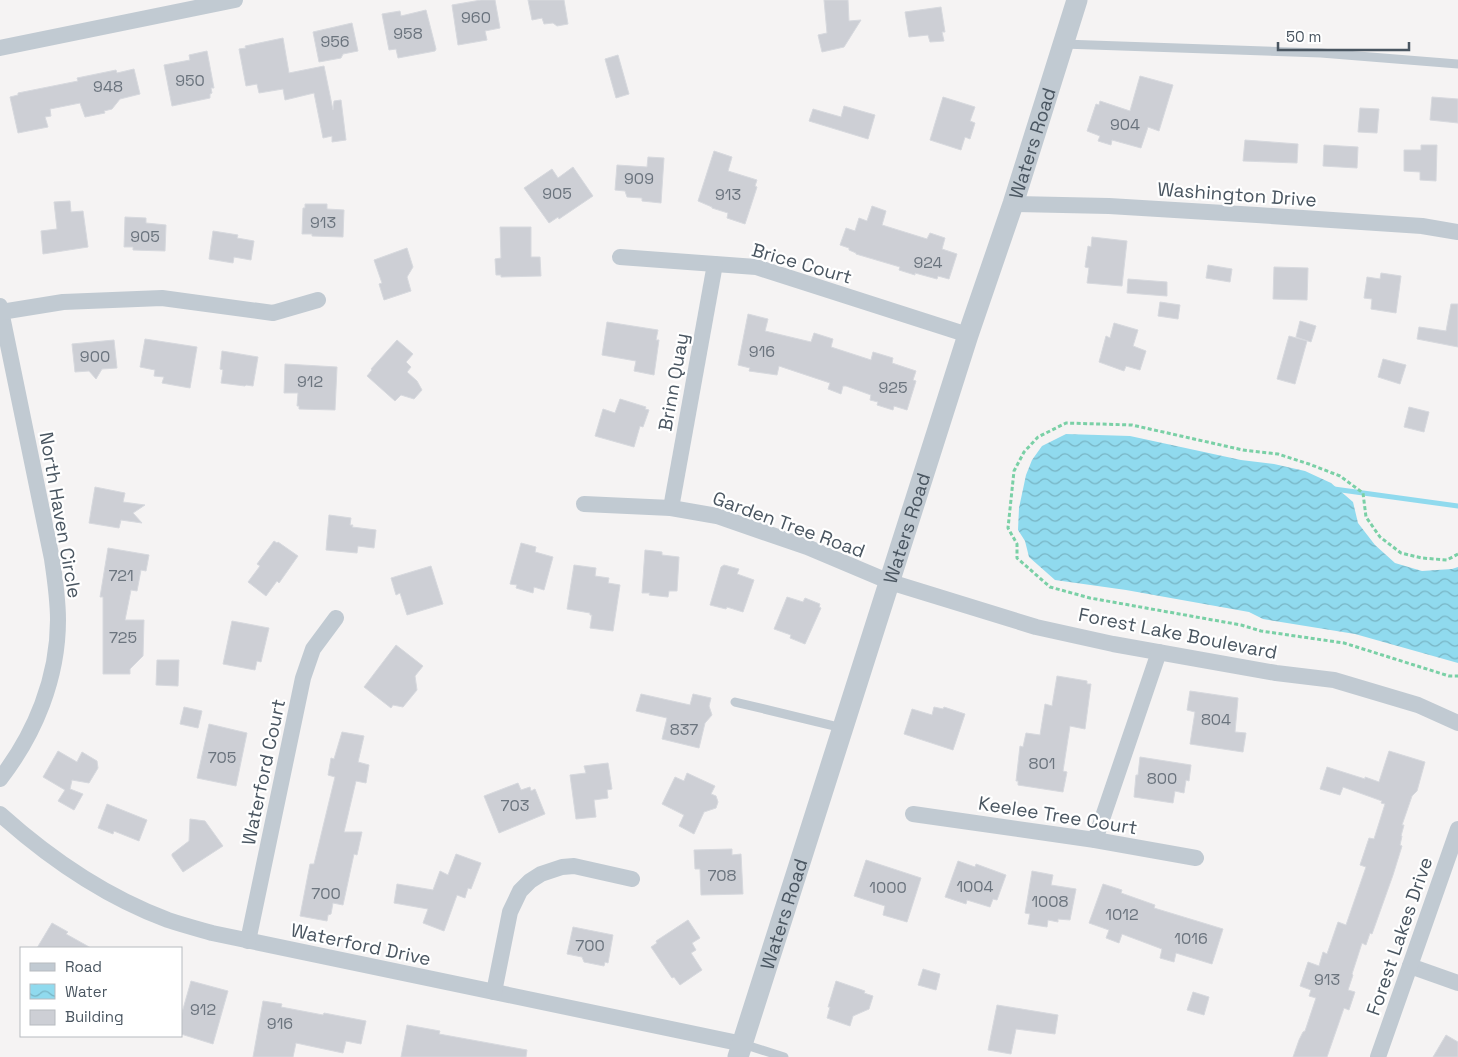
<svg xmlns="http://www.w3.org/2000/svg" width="1458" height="1057" viewBox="0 0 1458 1057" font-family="'Space Grotesk',sans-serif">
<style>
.water{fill:url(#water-waves)}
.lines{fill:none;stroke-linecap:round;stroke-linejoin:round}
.stream{stroke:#90daee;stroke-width:5}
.building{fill:#cdcfd5;stroke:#d7d9de}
.path{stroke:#7ad0a6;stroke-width:3;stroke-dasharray:4 2.5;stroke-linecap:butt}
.service{stroke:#c1cad2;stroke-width:9}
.minor{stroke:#c1cad2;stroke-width:16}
.tertiary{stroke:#c1cad2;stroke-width:21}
.labels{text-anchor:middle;stroke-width:4.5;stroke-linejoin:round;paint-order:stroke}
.number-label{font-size:16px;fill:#6b747e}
.street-label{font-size:19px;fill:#4a5661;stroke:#fff}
</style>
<defs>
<pattern id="water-waves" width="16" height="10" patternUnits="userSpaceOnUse" patternTransform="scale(1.25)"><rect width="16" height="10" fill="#90daee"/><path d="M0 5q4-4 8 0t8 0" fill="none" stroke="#78b4c4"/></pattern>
</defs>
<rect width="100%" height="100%" fill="#f5f3f3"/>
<path class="water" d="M1066,434L1130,436L1241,460L1274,464L1305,471L1331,483L1353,502L1358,523L1375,545L1395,563L1422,571L1452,569L1458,567V663L1355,634L1263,619L1249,612L1126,590L1055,580L1029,557L1025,541L1018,530L1019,508L1026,475L1032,460L1042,446Z"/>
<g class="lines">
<path class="stream" d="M1334,489L1458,506"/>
</g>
<g class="building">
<path d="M481,0H495L500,28L485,31L487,40L458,45L452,5Z"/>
<path d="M528,0H564L568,24L557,26L553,23L544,24L542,18L532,20Z"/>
<path d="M824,0H848L849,21L861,20L844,47L822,52L818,35L827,33Z"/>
<path d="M941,7L945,32H942L944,41L930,42L928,35L909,37L905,12Z"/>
<path d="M426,10L436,49L435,51L398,58L396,49L389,50L382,14L400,11L401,16Z"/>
<path d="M352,23L358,51L343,54L341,58L319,62L313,32Z"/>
<path d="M283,38L289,73L324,66L333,110L334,101L341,100L346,140L332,142V136L323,138L314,93L285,100L283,89L259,93L257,84L246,86L239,49L246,48L245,46Z"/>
<path d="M207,51L214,88H211L212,93L210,94V98L172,106L164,65L190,60L189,55Z"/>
<path d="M618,55L629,94L616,98L605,59Z"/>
<path d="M134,69L140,94L120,99L112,109L104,111L105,113L85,117L80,103L50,109L51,116L45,117L48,127L18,133L10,97L18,95V93L78,81L77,78L116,70L117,73Z"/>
<path d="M1140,76L1173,85L1159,131L1148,127L1141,148L1112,140L1111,145L1098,141L1100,136L1087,131L1096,104L1099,105L1100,101L1130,111Z"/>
<path d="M943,97L975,107L970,121L975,123L970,139L965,137L961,150L930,140Z"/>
<path d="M1432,97L1458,99V123L1430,120Z"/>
<path d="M844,106L875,115L868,139L809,121L813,109L841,117Z"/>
<path d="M1360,108L1379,109L1377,133L1358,132Z"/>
<path d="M1245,140L1298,144L1297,163L1243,161Z"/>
<path d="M1324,145L1358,147L1357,168L1323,166Z"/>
<path d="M1421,145H1437L1436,181L1420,180V172L1404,171V150H1421Z"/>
<path d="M714,151L732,157L728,171L757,180L755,186L757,187L745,224L727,218L728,213L712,208V207L698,201Z"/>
<path d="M648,157L664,158L661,203L642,201V198L627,197L625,191L615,190L617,165L647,167Z"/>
<path d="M573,167L593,196L559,219L558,217L549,223L524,188L552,169L558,178Z"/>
<path d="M70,201L71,212L83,211L88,247L43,254L41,231L57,229L54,202Z"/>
<path d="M305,204H327V209L344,210L343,237L312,236V234H302L303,208H305Z"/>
<path d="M872,206L886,211L882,225L927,239L930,233L945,238L942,249L957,254L949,279L938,276L937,279L915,273V275L899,270L900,267L856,254V253L849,250V248L840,245L846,228L855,231L859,218L867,221Z"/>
<path d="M125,217L146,218V223L166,225L165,251L133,250V247H124Z"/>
<path d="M500,227H531V257H540L541,276L501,277V275H496L495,259L501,258Z"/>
<path d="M213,231L238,235L237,238L254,241L251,260L234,257L233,263L209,259Z"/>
<path d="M1092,237L1127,241L1122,286L1087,283L1089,268L1085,267L1088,246L1091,247Z"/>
<path d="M407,248L413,267L407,277L411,291L384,300L379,284L382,283L374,260Z"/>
<path d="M1208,265L1232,269L1230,282L1206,278Z"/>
<path d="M1274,267L1308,268L1307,300L1273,299Z"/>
<path d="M1381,273L1401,276L1396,313L1371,309L1372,299L1364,298L1367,277L1380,279Z"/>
<path d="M1128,279L1167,282V296L1127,293Z"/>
<path d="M1160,302L1180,305L1178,319L1158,316Z"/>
<path d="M1451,304H1458V347L1417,339L1419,327L1446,331Z"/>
<path d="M748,314L768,319L765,331L811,342L814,333L833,339L831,347L871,360L873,352L893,358L892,363L916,371L913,380L916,381L907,410L894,406L893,410L877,405L878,402L870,400L871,395L846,386H843L841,394L828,389L830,383L779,366L777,375L749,371L750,368L738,365Z"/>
<path d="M1300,321L1316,326L1311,342L1296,337Z"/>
<path d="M607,322L658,330L656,340H659L654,375L634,371L636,361L602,355Z"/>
<path d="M1114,323L1138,330L1133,346L1146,351L1140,370L1126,366L1124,371L1099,362L1106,336L1110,338Z"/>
<path d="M1289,336L1307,341L1295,384L1277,379Z"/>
<path d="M145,339L197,347L190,388L162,383L164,377L154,376L155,370L140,367Z"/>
<path d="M114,340L117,368L102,369L96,379L89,371L75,372L72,344Z"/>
<path d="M397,340L413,354L406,362L411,367L407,372L417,381L422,390L414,399L401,395L395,401L367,376L372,370L371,369Z"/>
<path d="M222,351L258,357L253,386L246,385L245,386L221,383L223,370L220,369Z"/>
<path d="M1383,359L1406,365L1400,384L1378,377Z"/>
<path d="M285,364L337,367L335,410L299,409V406H297L298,393H284Z"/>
<path d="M620,399L646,407L645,409L649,410L643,427L640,426L634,447L595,436L603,409L615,413Z"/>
<path d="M1409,407L1429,412L1424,432L1404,427Z"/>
<path d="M95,487L125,493L123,502L145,505L133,513L142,523L121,520L119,528L89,523Z"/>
<path d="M329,515L351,518L350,525H353L352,527L376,530L374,548L358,546L357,553L326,550Z"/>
<path d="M274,541L277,543L278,542L298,556L279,583L277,581L266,596L248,582L260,566L257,564Z"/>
<path d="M521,543L536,547L535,552L553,557L544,590L534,587L533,593L516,588L517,585L510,584Z"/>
<path d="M108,548L149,555L146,571L141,570L137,591L131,590L125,620H144L143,656L130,669V674H103V597H100Z"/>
<path d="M645,550L662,552V555L679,557L677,591H669L668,597L649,595L650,593H642Z"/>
<path d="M574,565L596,568L595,576L609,578L608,583L620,585L613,631L590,628L592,615H590V613L567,609Z"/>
<path d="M724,565L739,569L737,574L754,580L743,612L727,607L726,609L710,605L721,567Z"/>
<path d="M431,566L443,604L407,615L400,593L396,595L391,578Z"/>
<path d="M787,597L803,602L805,598L820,604L819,607L821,608L805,644L790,638L791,635L774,629Z"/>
<path d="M232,621L269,628L261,662L257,661L255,670L223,664Z"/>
<path d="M396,645L423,666L415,676L417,690L403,707L393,705L391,708L364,687Z"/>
<path d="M157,660H179L178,686L156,685Z"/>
<path d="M1057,676L1087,681V684H1091L1085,729L1070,726L1063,771L1067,772L1063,792L1018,785V781H1016L1020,746L1023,747L1026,733L1040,735L1045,704L1052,706Z"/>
<path d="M1190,691L1238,698L1235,732L1246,733L1243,752L1190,744L1195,712L1187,710Z"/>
<path d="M641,694L690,705L693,694L711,698L709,706L712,715L705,723L699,748L662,739L667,718L636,711Z"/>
<path d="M184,707L202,711L198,728L180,724Z"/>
<path d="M934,707L943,709L944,707L965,714L953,750L904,734L912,709L932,715Z"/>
<path d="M209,724L247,733L236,786L197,778Z"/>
<path d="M342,732L364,736L358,762L369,765L366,783L356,781L344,832H362L357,855L354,854L343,905L333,903L331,914L328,915L327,921L300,916L310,864H314L335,777L328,775L331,758L334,759Z"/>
<path d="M58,751L77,762L82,752L97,761L98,768L89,783L72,780L70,789L83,794L74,810L58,801L65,790L43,777Z"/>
<path d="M1389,751L1425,762L1417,791L1412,796L1402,825H1404L1401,836H1402L1400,845L1402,846L1393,875L1372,934L1370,933L1366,945L1362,943L1352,974L1353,975L1348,990L1355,992L1349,1010L1344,1008L1327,1057H1293L1299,1040L1303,1032L1305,1031L1316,998L1309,996L1311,990L1300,986L1308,962L1319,966L1323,952L1327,954L1338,922L1346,925L1366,867L1360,865L1369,838L1374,839L1385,804L1381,803L1382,801L1343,787L1340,795L1320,789L1327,767L1365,779V777L1379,782Z"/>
<path d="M1140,757L1191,765L1189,781L1186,780L1184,793L1175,791L1173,803L1134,797L1136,775H1138Z"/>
<path d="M608,763L612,789L607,790L608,798L594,800L596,817L576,819L570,775L586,773L584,766Z"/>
<path d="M687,773L715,786L711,794L716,796L718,802L716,808L704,812L694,834L679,826L684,815L662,804L675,777L684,781Z"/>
<path d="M518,783L521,790L530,787L531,791L535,789L545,814L499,833L484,796Z"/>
<path d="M107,804L147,820L139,841L114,831L113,834L98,828Z"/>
<path d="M190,819L205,821L223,846L183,872L172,856V854L189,841Z"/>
<path d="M732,849V855L741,854L743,894L701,895L700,869H695L694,850Z"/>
<path d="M456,854L481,863L471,889L468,888L465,898L457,895L444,931L423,923L428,909L394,903L397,884L433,890L440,871L448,875Z"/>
<path d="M866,860L921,878L907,922L883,915L885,906L854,896Z"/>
<path d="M958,861L975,867L976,864L1006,875L997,900L993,899L990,907L967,900L966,904L945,897Z"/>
<path d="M1032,871L1053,875L1051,885L1076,889L1070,920L1058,919V922L1048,920L1047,927L1028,924L1030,914L1025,913Z"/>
<path d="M1103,884L1122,890L1121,893L1155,905L1154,908L1223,929L1212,964L1176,953L1174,962L1160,958L1162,949L1122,934L1119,943L1106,938L1109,930L1089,923Z"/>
<path d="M688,920L700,938L692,943L696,950L691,953L702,970L680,985L674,977L672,978L651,947L657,943L656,941Z"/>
<path d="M52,923L68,932L66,934L91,948H37Z"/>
<path d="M573,927L613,935L608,963L605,962L604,966L584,962L582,957L567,954Z"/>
<path d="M923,969L940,974L936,990L918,985Z"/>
<path d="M191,981L228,991L213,1044L181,1034V1016Z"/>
<path d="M836,981L865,991L864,993L873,996L869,1009L853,1016L850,1026L827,1018L830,1007H828Z"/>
<path d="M1193,992L1209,997L1204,1015L1187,1010Z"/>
<path d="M263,1001L282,1004L281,1007L323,1015L324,1013L366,1021L361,1044L346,1041L343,1053L296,1043L293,1057H253Z"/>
<path d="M997,1005L1058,1015L1055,1034L1016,1029L1011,1054L988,1050Z"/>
<path d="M407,1025L440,1031L439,1034L527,1050L526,1057H401Z"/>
<path d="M1446,1035L1458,1042V1057H1433Z"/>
</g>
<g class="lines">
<path class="path" d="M1458,554L1447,560L1422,558L1401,553L1380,537L1366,517L1363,493L1340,476L1309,464L1278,454L1243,450L1132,425L1066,423L1038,437L1024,452L1014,471L1008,528L1017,544V558L1050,587L1090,598L1241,625L1261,631L1344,643L1449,676H1458"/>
<g class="service">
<path d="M1063,44L1321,53L1458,64"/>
<path d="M735,702L843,728"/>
<path d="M743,1044L784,1057"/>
</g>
<g class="minor">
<path d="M0,48L235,0"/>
<path d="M1013,204L1109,206L1257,215L1422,226L1458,232"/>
<path d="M620,257L756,267L968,335"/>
<path d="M0,306L52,559C55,579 58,599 58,620C58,678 35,734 0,779"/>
<path d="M1,312L63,302L162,298L273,313L318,300"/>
<path d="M584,504L671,508L717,516L807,547L890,582L1036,627L1113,644L1276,673L1334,680L1418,705L1458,723"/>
<path d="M671,508L715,264"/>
<path d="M0,814C49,858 106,897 168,920C183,925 198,929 212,933L743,1044"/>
<path d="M913,814L1095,840L1196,858"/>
<path d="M1095,840L1159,652"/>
<path d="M248,941L303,678L313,649L336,618"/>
<path d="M1410,966L1458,983"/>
<path d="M494,992L510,912L520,891L530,881L541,874L562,867L574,866L632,879"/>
<path d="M1378,1057L1458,829"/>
</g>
<path class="tertiary" id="s1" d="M738,1057L968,335L1013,204L1077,0"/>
</g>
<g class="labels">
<g class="number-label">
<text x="476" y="23">960</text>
<text x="408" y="39">958</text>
<text x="335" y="47">956</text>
<text x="190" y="86">950</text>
<text x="108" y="92">948</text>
<text x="1125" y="130">904</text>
<text x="639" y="184">909</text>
<text x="557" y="199">905</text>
<text x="728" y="200">913</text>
<text x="323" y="228">913</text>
<text x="145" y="242">905</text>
<text x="928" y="268">924</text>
<text x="762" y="357">916</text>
<text x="95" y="362">900</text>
<text x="310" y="387">912</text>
<text x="893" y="393">925</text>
<text x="121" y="581">721</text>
<text x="123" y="643">725</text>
<text x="1216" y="725">804</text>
<text x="684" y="735">837</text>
<text x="222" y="763">705</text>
<text x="1042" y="769">801</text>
<text x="1162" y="784">800</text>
<text x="515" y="811">703</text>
<text x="722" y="881">708</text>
<text x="975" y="892">1004</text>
<text x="888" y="893">1000</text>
<text x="326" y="899">700</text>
<text x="1050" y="907">1008</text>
<text x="1122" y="920">1012</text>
<text x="1191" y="944">1016</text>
<text x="590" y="951">700</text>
<text x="1327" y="985">913</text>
<text x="203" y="1015">912</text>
<text x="280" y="1029">916</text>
</g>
<g class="street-label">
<text dy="7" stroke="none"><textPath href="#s1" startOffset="960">Waters Road</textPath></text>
<text transform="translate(1237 194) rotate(4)" y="7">Washington Drive</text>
<text transform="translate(802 263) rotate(16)" y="7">Brice Court</text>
<text transform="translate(673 382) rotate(-80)" y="7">Brinn Quay</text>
<text transform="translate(61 515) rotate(80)" y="7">North Haven Circle</text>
<text transform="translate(789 524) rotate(20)" y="7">Garden Tree Road</text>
<text dy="7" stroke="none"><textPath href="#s1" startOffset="555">Waters Road</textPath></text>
<text transform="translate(1178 633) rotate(11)" y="7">Forest Lake Boulevard</text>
<text transform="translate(263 772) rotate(-78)" y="7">Waterford Court</text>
<text transform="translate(1058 815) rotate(9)" y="7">Keelee Tree Court</text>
<text dy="7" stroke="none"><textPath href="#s1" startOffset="150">Waters Road</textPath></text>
<text transform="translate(1399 936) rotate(-71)" y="7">Forest Lakes Drive</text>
<text transform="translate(361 944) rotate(12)" y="7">Waterford Drive</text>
</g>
</g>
<rect x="20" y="947" width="162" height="90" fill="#ffffff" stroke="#b7bbc0"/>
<rect x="30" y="963" width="25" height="8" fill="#c1cad2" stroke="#b7bbc0"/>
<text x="65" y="972" font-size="15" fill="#4a5661">Road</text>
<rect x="30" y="984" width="25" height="15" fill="url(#water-waves)" stroke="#b7bbc0"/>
<text x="65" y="997" font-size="15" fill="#4a5661">Water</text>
<rect x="30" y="1010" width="25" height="15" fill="#cdcfd5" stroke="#b7bbc0"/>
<text x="65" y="1022" font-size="15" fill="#4a5661">Building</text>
<path d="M1278 42v8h131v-8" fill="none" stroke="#4a5661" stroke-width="2.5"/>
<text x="1286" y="42" font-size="15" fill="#4a5661" stroke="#ffffff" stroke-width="4" paint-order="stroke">50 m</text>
</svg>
